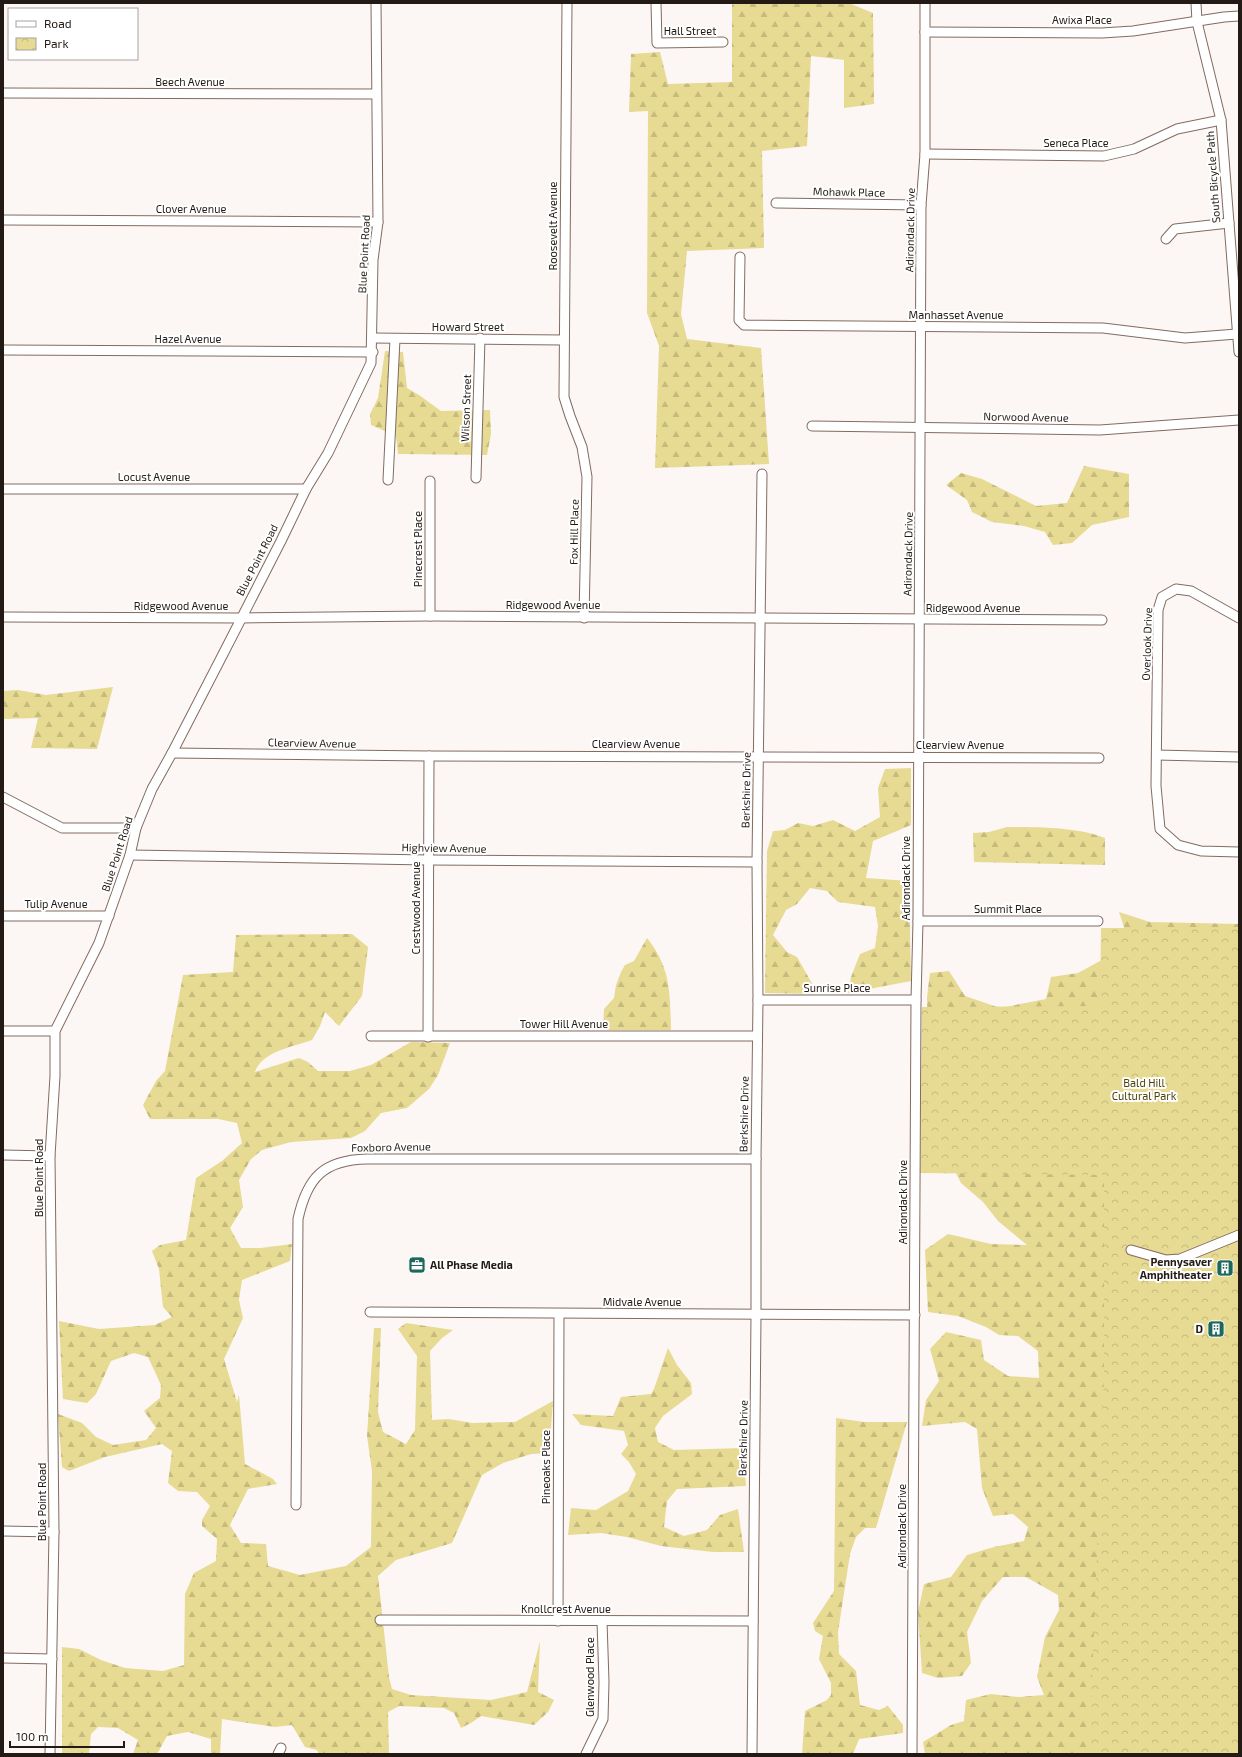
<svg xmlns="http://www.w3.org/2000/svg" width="1242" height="1757" viewBox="0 0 1242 1757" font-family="'Exo 2',sans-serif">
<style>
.forest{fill:url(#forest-firs)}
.park{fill:url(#park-crowns)}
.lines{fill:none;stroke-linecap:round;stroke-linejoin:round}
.minor-casing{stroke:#826b61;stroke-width:11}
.minor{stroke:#fff;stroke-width:9}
.labels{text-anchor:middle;stroke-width:4;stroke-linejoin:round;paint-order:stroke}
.street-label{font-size:11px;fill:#231a16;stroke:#fff}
.park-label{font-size:11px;fill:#4e4509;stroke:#fff}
.poi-label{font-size:11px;font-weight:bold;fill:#231a16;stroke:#fff;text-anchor:end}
</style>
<defs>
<pattern id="forest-firs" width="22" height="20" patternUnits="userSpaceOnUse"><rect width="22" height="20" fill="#e7da92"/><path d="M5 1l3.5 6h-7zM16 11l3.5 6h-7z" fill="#c6ba7d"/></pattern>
<pattern id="park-crowns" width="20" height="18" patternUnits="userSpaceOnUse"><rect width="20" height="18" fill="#e7da92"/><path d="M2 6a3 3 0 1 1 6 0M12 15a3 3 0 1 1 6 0" fill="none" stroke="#c6ba7d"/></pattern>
</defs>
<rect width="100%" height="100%" fill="#fcf7f4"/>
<g class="forest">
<path d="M732,3H849L873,13L874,104L844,108V60L811,56L807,146L762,151L764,248L687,251L681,314L687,339L761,348L769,464L655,468L659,346L647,313L648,111L629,112L631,54L660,52L668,84L732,82Z"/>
<path d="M385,351L403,352L407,388L419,395L441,411L490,410L491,434L487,455L398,454L396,436L371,425L370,414L378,398Z"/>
<path d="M1084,466L1129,474V517L1092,525L1072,543L1053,545L1045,532L1024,526L992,522L972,512L967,500L946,485L961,473L982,479L1036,506L1067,503Z"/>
<path d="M113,687L97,749L31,748L38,718L3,719V691L18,690L46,695Z"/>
<path d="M911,768V825L873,841L866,878L909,881L911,981L848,993L851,977L860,954L875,948L878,926L875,907L838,902L827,891L810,888L797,904L786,910L773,935L787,952L797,957L818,994L765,993L767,851L773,831L785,830L798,823L813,826L833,820L855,831L880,817L878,788L885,769Z"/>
<path d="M1007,827C1036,827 1078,827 1105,838V865L974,862L973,833L989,832Z"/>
<path d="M1119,912L1150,922L1239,924V1754H925L923,1742L951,1725L964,1721L966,1700L991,1694L1019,1697L1044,1695L1037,1677L1045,1637L1059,1610L1058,1595L1026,1577H1003L982,1601L967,1632L971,1663L962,1676L938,1678L922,1673L918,1612L924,1584L951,1577L967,1555L994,1547L1024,1541L1028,1527L1013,1514L993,1516L982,1488L977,1429L965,1422L922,1426L926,1400L939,1381L930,1349L946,1332L981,1340L984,1360L1008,1376L1039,1378L1038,1351L1018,1336L999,1335L986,1327L958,1316L928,1312L925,1250L948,1234L991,1244L1027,1245L998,1221L983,1202L961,1183L930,1122L927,997L930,973L949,971L965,996L1000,1008L1046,999L1051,977L1078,973L1109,956L1124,927Z"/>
<path d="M352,934L368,947L362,996L339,1026L325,1012L320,1026L312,1040C293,1047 262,1051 255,1072L299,1058L308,1062L318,1071H350L371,1065L411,1042L450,1043L438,1075L429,1089L407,1108L381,1113L365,1131L351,1138L291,1142L262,1150L251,1159L239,1180L243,1207L230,1228L241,1248H261L292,1244L290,1261L242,1280L239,1300L243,1318L224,1359L237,1402L239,1395L245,1464L273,1479L277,1484L248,1489L230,1525L241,1543L266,1544L268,1566L300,1575L346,1566L371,1547L372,1471L367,1436L374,1328H381L378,1412L383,1432L406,1444L415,1430L417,1356L398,1329L406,1323L453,1330L442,1338L430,1351L432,1420L449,1419L472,1423L515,1422L553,1401L549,1453L531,1454L503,1463L482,1475L452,1543L396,1560L378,1576L389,1677L392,1689L411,1695L491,1700L527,1692L540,1641L538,1692L554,1700L548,1712L534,1725L481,1716L471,1723L461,1728L454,1713L444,1708L399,1706L388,1712L389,1754H319L317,1750L305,1747L292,1725L275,1727L222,1719L220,1754H211V1739L188,1732L167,1736L157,1754H133L138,1740L118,1728L98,1727L91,1734L89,1754H62V1647L79,1649L101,1660L125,1668L163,1671L184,1665L185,1594L194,1573L216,1561L217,1539L202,1526V1520L210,1506L197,1492L178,1491L168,1483L172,1451L162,1444L105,1457L69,1471L62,1467L58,1414L82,1423L96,1437L113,1445L146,1440L156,1428L144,1411L160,1398L161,1385L148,1357L134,1353L111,1361L96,1394L87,1403L63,1399L59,1321L99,1329L155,1325L172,1317L163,1307L159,1269L152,1251L160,1245L186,1240L196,1178L222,1161L242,1143L237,1123L218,1119H150L143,1105L156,1081L165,1071L183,975L233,972L236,935Z"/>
<path d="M647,938C671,968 670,993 671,1030H603L604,1009L614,998L616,985L621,972L625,965L634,961Z"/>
<path d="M668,1348L677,1365L691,1383L692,1394L663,1416L655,1428L658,1442L674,1450L743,1448L746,1486L677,1489L667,1501L664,1527L684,1536L707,1530L720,1515L738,1509L744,1552H713L661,1546L627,1537L601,1533L568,1535L571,1508L596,1510L628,1491L636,1474L629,1462L621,1454L628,1445L624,1431L581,1425L572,1414L613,1416L621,1397L651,1394L654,1389Z"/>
<path d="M836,1418L864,1422H907L876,1528H865L856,1537L850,1554L838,1632L839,1654L856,1671L860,1705L879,1710L888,1706L903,1725V1733L859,1739L853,1754H802L805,1711L827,1700L831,1695V1683L819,1659L823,1636L815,1631L813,1623L834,1591Z"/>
</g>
<path class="park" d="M1101,928H1239V1754H1089L1104,1376V1175L920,1173L922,1007L1100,1006Z"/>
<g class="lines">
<g class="minor-casing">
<g id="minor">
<path d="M567,3L564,397L570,416L582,447L587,477L584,618"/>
<path d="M656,3L657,43L723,42"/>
<path d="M1196,3L1197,22L1221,120L1239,352"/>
<path d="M925,32L1102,33L1133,31L1224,17L1239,16"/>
<path d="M3,93L376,94"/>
<path d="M925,154L1104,156L1134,149L1177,129L1221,120"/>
<path d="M776,203L921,205"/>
<path d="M3,220L378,222"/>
<path d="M1166,239L1175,229L1229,223"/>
<path d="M740,257L739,320L744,325L1103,328L1185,338L1237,334"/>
<path d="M373,338L564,340"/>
<path d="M3,350L373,352"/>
<path d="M812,426L1100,430L1239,420"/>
<path d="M476,478L480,338"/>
<path d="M388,480L395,339"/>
<path d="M3,489H306"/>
<path d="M430,616V481"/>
<path d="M3,617L241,618L430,616L1102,620"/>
<path d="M1239,618L1191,591L1176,589L1162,597L1158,610L1156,786L1160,829L1178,845L1201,851L1239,852"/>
<path d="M172,753L429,756L1099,758"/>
<path d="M1157,755L1239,757"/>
<path d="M3,797L62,828H136"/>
<path d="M130,855L428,860L757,862"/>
<path d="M3,916H109"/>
<path d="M918,921H1098"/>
<path d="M758,1000H916"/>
<path d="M3,1031H55"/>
<path d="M371,1036H757"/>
<path d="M428,1037L429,756"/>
<path d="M3,1155L50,1156"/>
<path d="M1131,1250L1166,1260L1180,1259L1239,1235"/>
<path d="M370,1312L915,1315"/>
<path d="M296,1505L298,1219C307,1178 323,1160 367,1159H756"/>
<path d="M3,1531L54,1532"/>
<path d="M380,1620L753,1621"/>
<path d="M558,1621L559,1314"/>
<path d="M3,1658L52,1659"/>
<path d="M50,1754L54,1532L50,1156L55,1076V1031L99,943L130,855L136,828L152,789L172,753L220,660L281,541L306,489L328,453L371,363L373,260L378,222L376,3"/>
<path d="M278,1754L281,1748"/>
<path d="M586,1754L603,1719L604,1682L602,1621"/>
<path d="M752,1754L756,1315V1159L758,1000L757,862L762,474"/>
<path d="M912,1754L916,1000L918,921L921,205L925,154V3"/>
</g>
</g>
<use href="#minor" class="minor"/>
</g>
<defs>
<g id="office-square" transform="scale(0.9)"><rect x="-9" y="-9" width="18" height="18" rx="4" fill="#1e675d" stroke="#fff"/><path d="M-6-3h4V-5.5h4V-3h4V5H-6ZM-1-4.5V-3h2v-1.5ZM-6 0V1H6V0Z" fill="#fff"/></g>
<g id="building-square" transform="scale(0.9)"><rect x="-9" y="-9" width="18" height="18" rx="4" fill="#1e675d" stroke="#fff"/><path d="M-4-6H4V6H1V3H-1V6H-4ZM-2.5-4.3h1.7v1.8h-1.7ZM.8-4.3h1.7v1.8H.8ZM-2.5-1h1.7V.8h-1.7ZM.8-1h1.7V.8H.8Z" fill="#fff"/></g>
</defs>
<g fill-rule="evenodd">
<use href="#office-square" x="417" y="1265"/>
<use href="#building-square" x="1225" y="1268"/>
<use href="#building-square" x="1216" y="1329"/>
</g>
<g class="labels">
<g class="street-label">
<text x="1082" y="24">Awixa Place</text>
<text x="690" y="35">Hall Street</text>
<text x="190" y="86">Beech Avenue</text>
<text x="1076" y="147">Seneca Place</text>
<text transform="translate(1213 177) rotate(-94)" y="4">South Bicycle Path</text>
<text transform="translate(849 192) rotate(1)" y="4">Mohawk Place</text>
<text x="191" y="213">Clover Avenue</text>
<text transform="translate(553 226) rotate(-90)" y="4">Roosevelt Avenue</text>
<text transform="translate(910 230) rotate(-89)" y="4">Adirondack Drive</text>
<text transform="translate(364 254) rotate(-87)" y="4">Blue Point Road</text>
<text x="956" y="319">Manhasset Avenue</text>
<text x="468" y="331">Howard Street</text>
<text x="188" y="343">Hazel Avenue</text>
<text transform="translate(466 408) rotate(-88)" y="4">Wilson Street</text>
<text transform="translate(1026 417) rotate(1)" y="4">Norwood Avenue</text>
<text x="154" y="481">Locust Avenue</text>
<text transform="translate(574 532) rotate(-89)" y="4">Fox Hill Place</text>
<text transform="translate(418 549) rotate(-90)" y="4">Pinecrest Place</text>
<text transform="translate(908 554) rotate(-89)" y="4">Adirondack Drive</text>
<text transform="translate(257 560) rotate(-63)" y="4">Blue Point Road</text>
<text x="553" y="609">Ridgewood Avenue</text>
<text x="181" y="610">Ridgewood Avenue</text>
<text x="973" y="612">Ridgewood Avenue</text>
<text transform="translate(1147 644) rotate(-88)" y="4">Overlook Drive</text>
<text transform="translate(312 743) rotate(1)" y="4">Clearview Avenue</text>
<text x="636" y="748">Clearview Avenue</text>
<text x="960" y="749">Clearview Avenue</text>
<text transform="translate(746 790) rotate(-89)" y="4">Berkshire Drive</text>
<text transform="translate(444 848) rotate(1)" y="4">Highview Avenue</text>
<text transform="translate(117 854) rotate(-72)" y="4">Blue Point Road</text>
<text transform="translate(906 878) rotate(-90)" y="4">Adirondack Drive</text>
<text x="56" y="908">Tulip Avenue</text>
<text transform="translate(416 908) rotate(-90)" y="4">Crestwood Avenue</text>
<text x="1008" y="913">Summit Place</text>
<text x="837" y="992">Sunrise Place</text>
<text x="564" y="1028">Tower Hill Avenue</text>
<text transform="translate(744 1114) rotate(-89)" y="4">Berkshire Drive</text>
<text transform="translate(391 1147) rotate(-1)" y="4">Foxboro Avenue</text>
<text transform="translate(39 1178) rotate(-90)" y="4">Blue Point Road</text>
<text transform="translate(903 1202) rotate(-90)" y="4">Adirondack Drive</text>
<text x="642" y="1306">Midvale Avenue</text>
<text transform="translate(743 1438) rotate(-89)" y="4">Berkshire Drive</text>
<text transform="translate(546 1467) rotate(-90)" y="4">Pineoaks Place</text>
<text transform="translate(42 1502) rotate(-90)" y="4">Blue Point Road</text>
<text transform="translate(902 1526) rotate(-90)" y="4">Adirondack Drive</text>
<text x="566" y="1613">Knollcrest Avenue</text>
<text transform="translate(590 1677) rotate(-90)" y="4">Glenwood Place</text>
</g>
<g class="park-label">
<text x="1144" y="1087">Bald Hill<tspan x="1144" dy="13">Cultural Park</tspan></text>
</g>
<g class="poi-label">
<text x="1212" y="1266">Pennysaver<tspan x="1212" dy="13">Amphitheater</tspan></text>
<text x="430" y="1269" text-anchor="start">All Phase Media</text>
<text x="1203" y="1333">D</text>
</g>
</g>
<rect width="1242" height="1757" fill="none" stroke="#231a16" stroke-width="8"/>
<rect x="8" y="8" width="130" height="52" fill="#ffffff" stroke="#a7a3a2"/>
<rect x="16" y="21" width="20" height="6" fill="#ffffff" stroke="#a7a3a2"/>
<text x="44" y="28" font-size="12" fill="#231a16">Road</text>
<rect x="16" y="38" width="20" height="12" fill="url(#park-crowns)" stroke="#a7a3a2"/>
<text x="44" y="48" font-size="12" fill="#231a16">Park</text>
<path d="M10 1741v6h114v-6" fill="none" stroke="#231a16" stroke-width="2"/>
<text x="16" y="1741" font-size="12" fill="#231a16" stroke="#ffffff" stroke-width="3" paint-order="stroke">100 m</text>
</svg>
